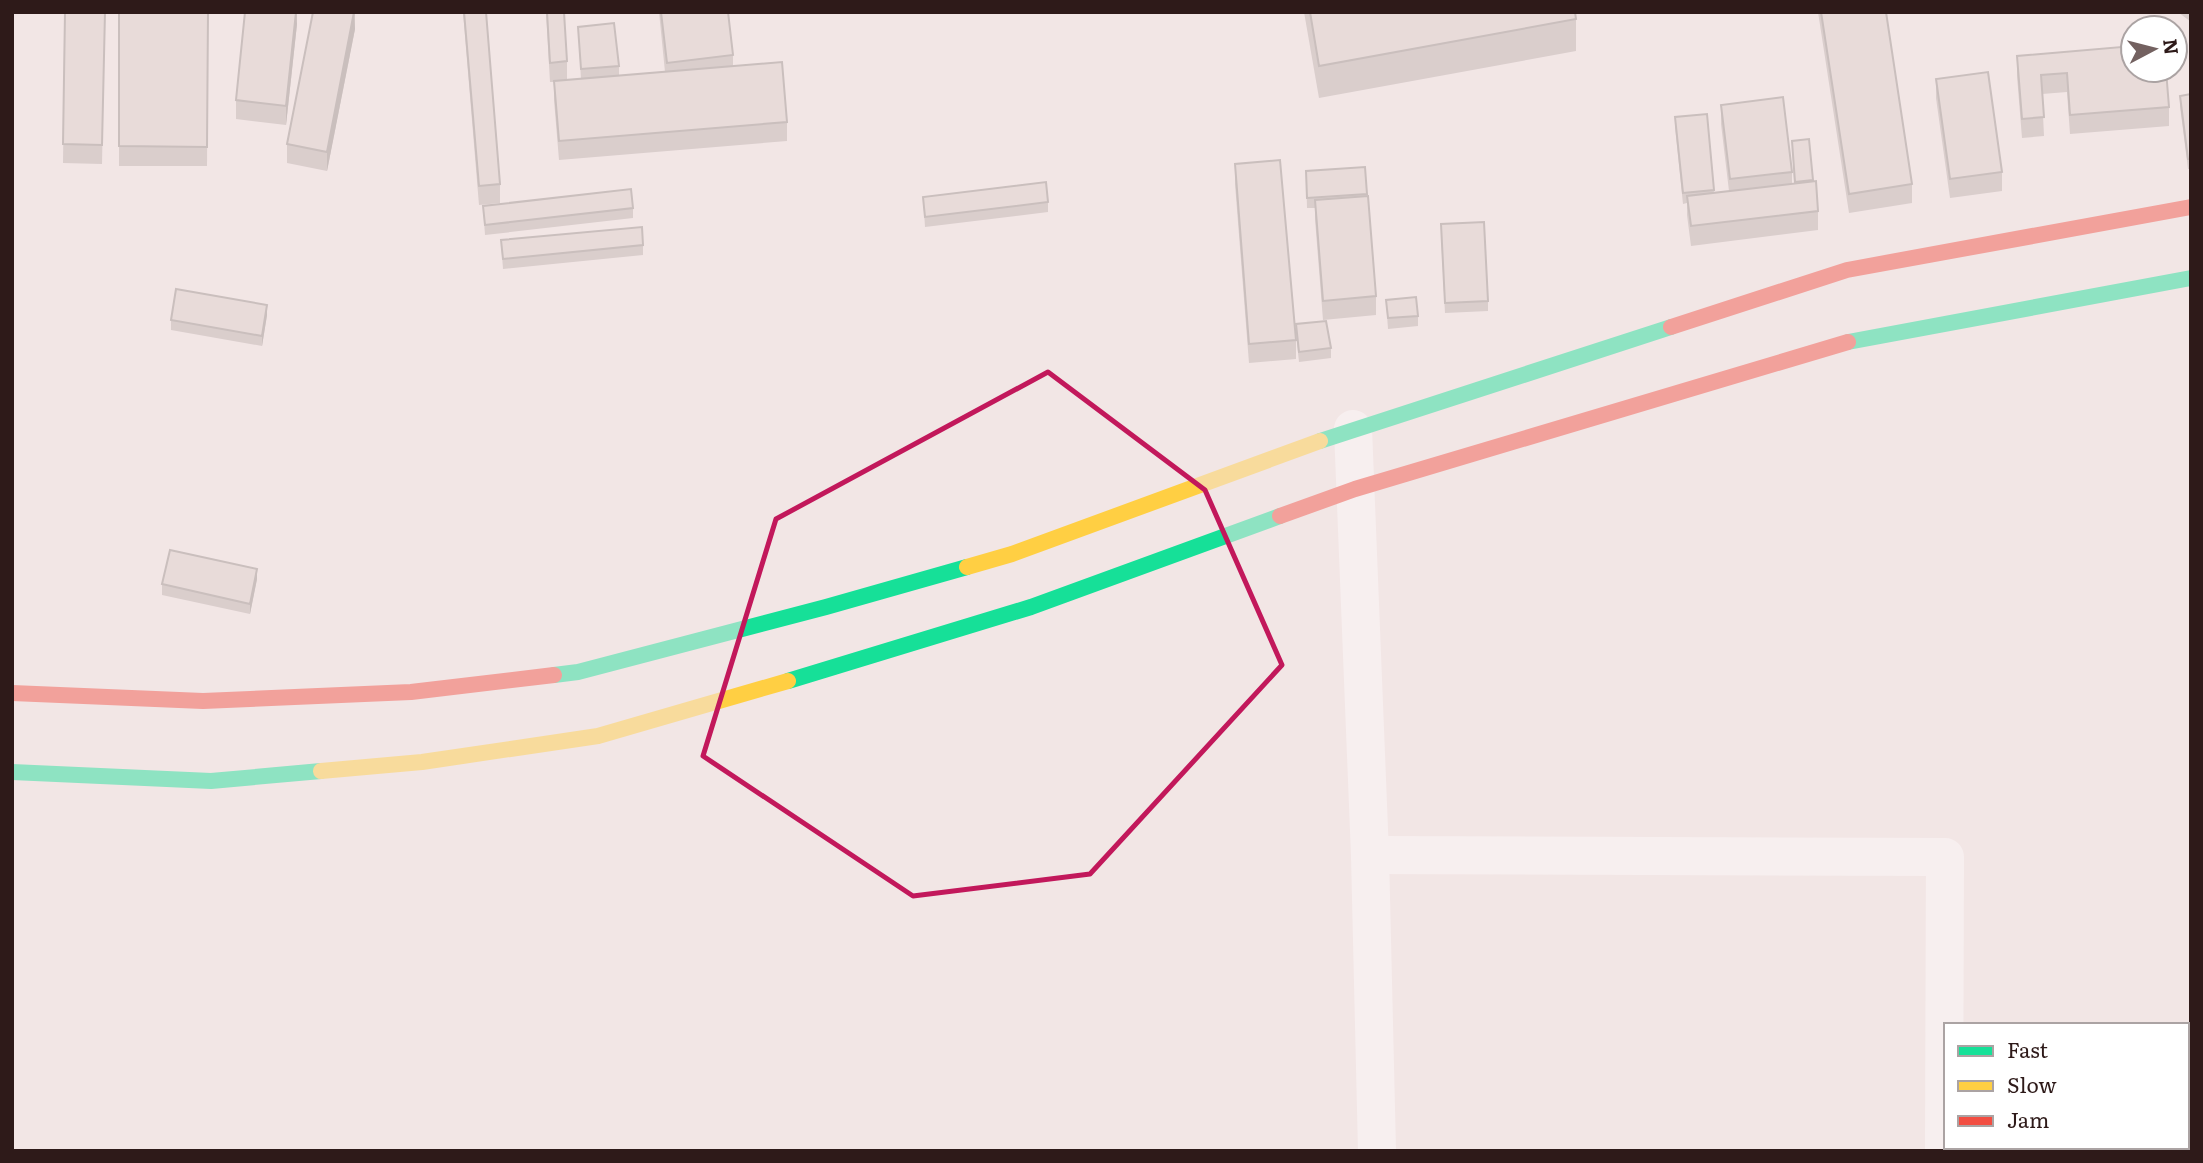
<svg xmlns="http://www.w3.org/2000/svg" width="2203" height="1163" viewBox="0 0 2203 1163" font-family="Literata,serif">
<style>
.lines{fill:none;stroke-linecap:round;stroke-linejoin:round}
.street{stroke:#fdfbfb;stroke-width:38}
.fast{stroke:#16e098;stroke-width:16}
.slow{stroke:#ffcf43;stroke-width:16}
.jam{stroke:#f24e42;stroke-width:16}
.wall{fill:#bcb1ae}
.shaded-wall{fill:#99908d}
.building{fill:#dbceca;stroke:#99908d;stroke-width:2}
.marked{fill:none;stroke:#c2185b;stroke-width:5;stroke-linejoin:round}
</style>
<rect width="100%" height="100%" fill="#f2e6e5"/>
<g class="lines">
<g class="street">
<path d="M1353,429L1370,855L1377,1151"/>
<path d="M1370,855L1945,857L1944,1151"/>
</g>
<g class="fast">
<path d="M1848,342L2191,278"/>
<path d="M1320,441L1671,327"/>
<path d="M554,675L578,672L826,607L967,567"/>
<path d="M788,681L1031,607L1280,516"/>
<path d="M12,772L211,781L321,771"/>
</g>
<g class="slow">
<path d="M967,567L1012,554L1320,441"/>
<path d="M321,771L422,762L598,736L788,681"/>
</g>
<g class="jam">
<path d="M1671,327L1847,270L2191,207"/>
<path d="M1280,516L1355,489L1848,342"/>
<path d="M12,693L203,701L411,692L554,675"/>
</g>
</g>
<g class="wall">
<path d="M65,12H105L102,164L63,163Z"/>
<path d="M119,12H208L207,166H119Z"/>
<path d="M297,12V24L286,125L236,119V100Z"/>
<path d="M355,12V29L327,171L287,163V144Z"/>
<path d="M463,12H486L500,184V203L479,205Z"/>
<path d="M546,12H564L567,61V80L581,79L578,27L619,66V76L665,72L659,12H728L733,55V66L787,122V141L559,160L554,100V82H550Z"/>
<path d="M1304,12H1575L1576,19V51L1319,98Z"/>
<path d="M1818,12H1886L1912,184V203L1849,213Z"/>
<path d="M2178,12H2191V22Z"/>
<path d="M2017,56L2169,107V126L2070,134L2067,92L2042,94L2044,136L2022,138L2017,76Z"/>
<path d="M1936,79L2002,172V191L1950,198L1936,98Z"/>
<path d="M2191,94V169H2188L2180,106V96Z"/>
<path d="M1721,105L1792,172V184L1794,183L1792,141L1813,181L1818,211V230L1691,246L1687,215V203L1683,204L1675,127V117L1707,114L1714,193L1729,191L1721,124Z"/>
<path d="M1235,164L1296,340V359L1249,363L1235,184Z"/>
<path d="M1365,167L1376,296V315L1323,320L1315,219V208H1307L1306,171Z"/>
<path d="M923,197L1048,202V212L925,227Z"/>
<path d="M483,206L633,208V218L485,235Z"/>
<path d="M1441,234L1488,301V311L1445,313Z"/>
<path d="M501,240L643,245V255L503,269Z"/>
<path d="M1386,300L1418,316V326L1388,329Z"/>
<path d="M267,315L262,346L171,330V320Z"/>
<path d="M1296,324L1331,348V358L1299,362L1296,334Z"/>
<path d="M257,579L250,614L162,595V584Z"/>
</g>
<g class="shaded-wall">
<path d="M296,12L297,24L286,125V106Z"/>
<path d="M354,12L355,29L327,171V152Z"/>
<path d="M267,305V315L262,346V336Z"/>
<path d="M257,569V579L250,614V604Z"/>
</g>
<g class="building">
<path d="M65,12H105L102,145L63,144Z"/>
<path d="M119,12H208L207,147L119,146Z"/>
<path d="M245,12H296L286,106L236,100Z"/>
<path d="M313,12H354L327,152L287,144Z"/>
<path d="M464,12H486L500,184L479,186Z"/>
<path d="M547,12H564L567,61L550,63Z"/>
<path d="M661,12H728L733,55L667,63Z"/>
<path d="M1310,12H1575L1576,19L1319,66Z"/>
<path d="M1821,12H1886L1912,184L1849,194Z"/>
<path d="M614,23L619,66L581,69L578,27Z"/>
<path d="M2133,46V70H2166L2169,107L2070,115L2067,73L2041,75L2044,117L2022,119L2017,56Z"/>
<path d="M782,62L787,122L559,141L554,81Z"/>
<path d="M1988,72L2002,172L1950,179L1936,79Z"/>
<path d="M2191,94V159H2188L2180,96Z"/>
<path d="M1783,97L1792,172L1730,179L1721,105Z"/>
<path d="M1707,114L1714,190L1683,193L1675,117Z"/>
<path d="M1809,139L1813,180L1795,182L1792,141Z"/>
<path d="M1280,160L1296,340L1249,344L1235,164Z"/>
<path d="M1365,167L1367,194L1307,198L1306,171Z"/>
<path d="M1816,181L1818,211L1691,226L1687,196Z"/>
<path d="M1046,182L1048,202L925,217L923,197Z"/>
<path d="M631,189L633,208L485,225L483,206Z"/>
<path d="M1368,196L1376,296L1323,301L1315,200Z"/>
<path d="M1484,222L1488,301L1445,303L1441,224Z"/>
<path d="M642,227L643,245L503,259L501,240Z"/>
<path d="M176,289L267,305L262,336L171,320Z"/>
<path d="M1416,297L1418,316L1388,318L1386,300Z"/>
<path d="M1326,321L1331,348L1299,352L1296,324Z"/>
<path d="M170,550L257,569L250,604L162,584Z"/>
</g>
<path d="M0 0H2203V1163H0ZM1048,372L1205,490L1282,665L1090,874L913,896L703,756L776,519Z" fill="#f2e6e5" fill-opacity=".55" fill-rule="evenodd"/>
<path class="marked" d="M1048,372L1205,490L1282,665L1090,874L913,896L703,756L776,519Z"/>
<rect width="2203" height="1163" fill="none" stroke="#2e1a19" stroke-width="28"/>
<rect x="1944" y="1023" width="245" height="126" fill="#ffffff" stroke="#aba3a3" stroke-width="2"/>
<rect x="1958" y="1046" width="35" height="10" fill="#16e098" stroke="#aba3a3" stroke-width="2"/>
<text x="2007" y="1058" font-size="21" fill="#2e1a19">Fast</text>
<rect x="1958" y="1081" width="35" height="10" fill="#ffcf43" stroke="#aba3a3" stroke-width="2"/>
<text x="2007" y="1093" font-size="21" fill="#2e1a19">Slow</text>
<rect x="1958" y="1116" width="35" height="10" fill="#f24e42" stroke="#aba3a3" stroke-width="2"/>
<text x="2007" y="1128" font-size="21" fill="#2e1a19">Jam</text>
<g transform="translate(2154 49) rotate(83)"><circle r="33" fill="#ffffff" stroke="#aba3a3" stroke-width="2"/>
<path d="M0-5L12 26L0 18L-12 26Z" fill="#736160"/>
<text y="-10" font-size="19" font-weight="bold" text-anchor="middle" fill="#2e1a19">N</text>
</g>
</svg>
